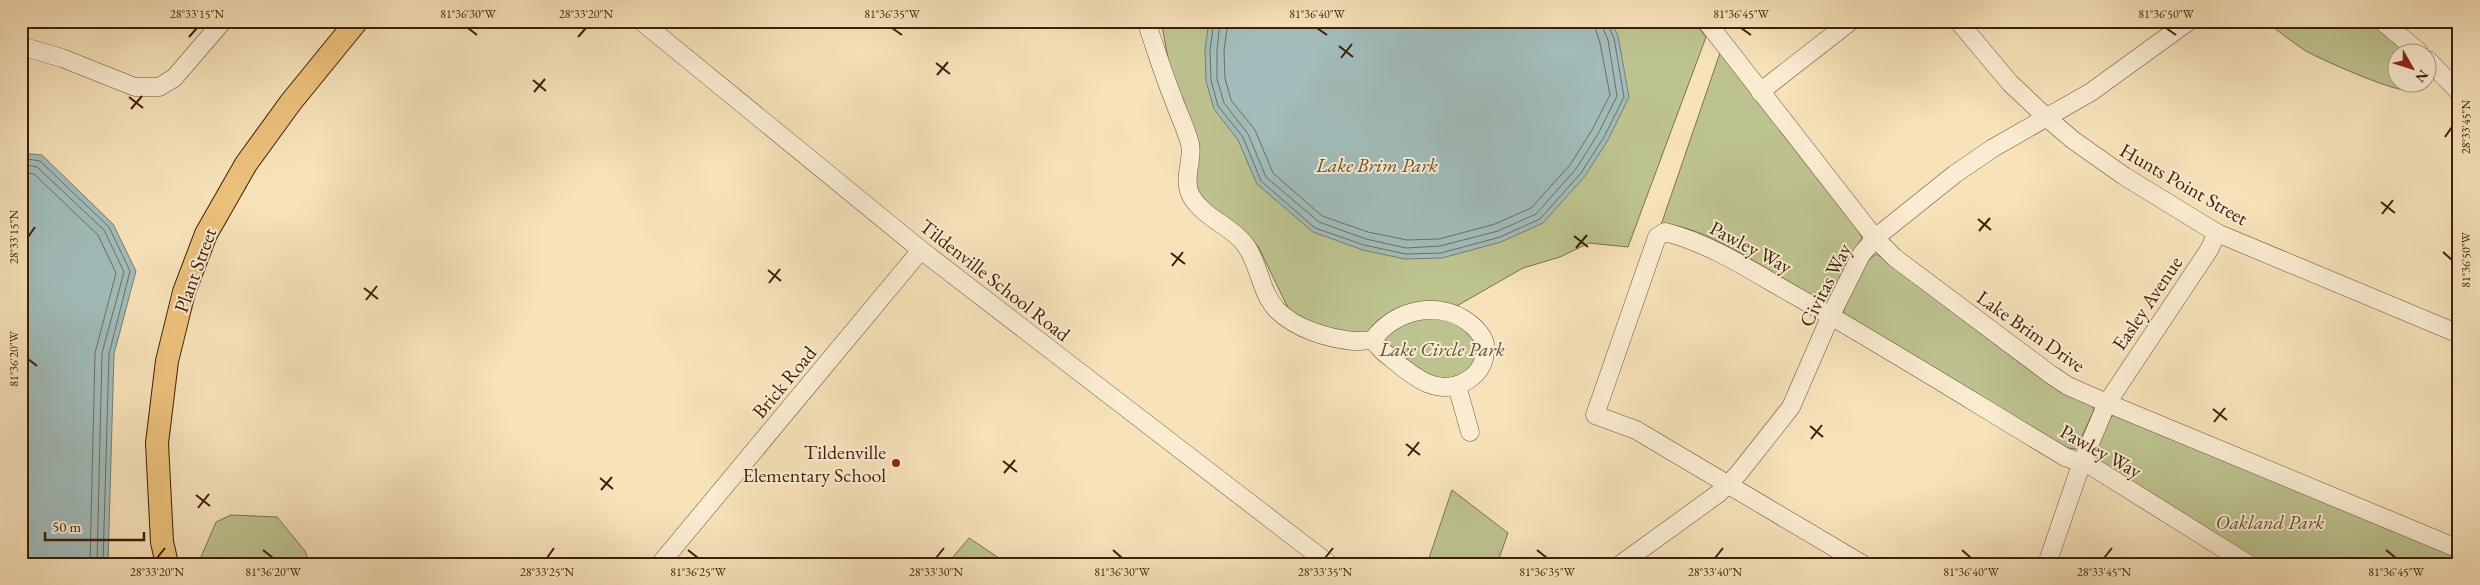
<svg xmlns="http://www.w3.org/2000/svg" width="2480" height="585" viewBox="0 0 2480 585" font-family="'EB Garamond',serif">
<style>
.green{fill:#bdc38f;stroke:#7d714b}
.water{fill:#a1bcba;stroke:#797d72}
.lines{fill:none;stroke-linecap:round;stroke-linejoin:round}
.shore{stroke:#6f6e60;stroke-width:1}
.minor-casing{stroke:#6c5034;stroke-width:19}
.major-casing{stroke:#3d1f07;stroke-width:24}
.minor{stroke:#faecd2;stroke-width:18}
.major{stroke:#ecc17c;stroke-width:22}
.ticks{fill:none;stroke:#3d1f07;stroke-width:2}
.poi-dot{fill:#8f2418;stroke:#faecd2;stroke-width:2}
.labels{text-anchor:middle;stroke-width:4;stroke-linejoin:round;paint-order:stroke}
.park-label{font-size:20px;font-style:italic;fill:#635030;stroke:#faecd2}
.street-label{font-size:20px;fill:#3d1f07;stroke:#faecd2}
.poi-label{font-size:20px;fill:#3d1f07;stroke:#faecd2;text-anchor:end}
.neatline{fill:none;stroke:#3d1f07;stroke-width:2}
.ticks-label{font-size:12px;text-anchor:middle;fill:#3d1f07}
</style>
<rect width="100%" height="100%" fill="#f7e2b9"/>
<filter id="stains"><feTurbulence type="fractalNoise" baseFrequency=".004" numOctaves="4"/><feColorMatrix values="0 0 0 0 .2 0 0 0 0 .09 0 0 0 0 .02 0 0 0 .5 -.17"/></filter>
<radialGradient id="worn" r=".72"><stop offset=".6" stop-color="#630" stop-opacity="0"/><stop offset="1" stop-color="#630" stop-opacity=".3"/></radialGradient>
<g class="green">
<path d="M1161,21H1693L1706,37L1628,247L1589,243L1560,257L1523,268L1455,307H1399L1377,321L1364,336L1327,331L1290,312L1258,246L1204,203L1190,175Z"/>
<path d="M2266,21H2369L2406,52H2398V82H2428V71L2432,75L2431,82C2424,89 2416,90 2406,90C2390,90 2322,60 2306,51C2292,42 2279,32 2266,21Z"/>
<path d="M1720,53L1857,228L1862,238L1843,270L1831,299L1828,302L1814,298C1778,277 1700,221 1661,225Z"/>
<path d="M1877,254L2036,375L2062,393L2091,402L2094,410L2076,449L2068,448L1844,315V309C1852,295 1862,259 1877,254Z"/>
<path d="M1424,313L1458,322L1476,341V359L1467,374L1448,380L1426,375L1384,341V335Z"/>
<path d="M2116,413L2459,556V564H2260L2094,457C2098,442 2103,422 2116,413Z"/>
<path d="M1452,490L1508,533L1497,564H1427Z"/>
<path d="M231,515L277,517L305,551L310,564H198L216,522Z"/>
<path d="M969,538L1008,564H947Z"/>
</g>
<g class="water">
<path d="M1209,21H1611L1618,36L1629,97L1608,140L1585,176L1543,223L1501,242L1442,258L1405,259L1363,250L1313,232L1257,184L1238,140L1214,109L1206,81L1205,50Z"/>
<path d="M21,153L42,155L113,224L136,271L114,354L108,564H21Z"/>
</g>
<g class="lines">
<g class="shore">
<path d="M1214,21L1210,50L1211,80L1218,106L1243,137L1261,181L1315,228L1364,245L1406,254L1441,253L1500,237L1540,219L1581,173L1604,137L1624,97L1614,38L1606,21"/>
<path d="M1220,21L1217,51V79L1224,103L1248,134L1266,177L1319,222L1366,239L1406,248L1440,246L1498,231L1536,214L1576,169L1598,134L1617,96L1608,40L1600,21"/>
<path d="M1228,21L1224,51L1225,78L1231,100L1255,130L1273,173L1322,216L1368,232L1407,240L1439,239L1495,224L1531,208L1570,165L1592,130L1610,95L1600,43L1593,21"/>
<path d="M21,158L40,161L109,227L130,271L109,354L103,564"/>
<path d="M21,164L37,167L104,230L124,272L102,353L97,564"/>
<path d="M21,172L34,174L98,235L116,273L95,353L90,564"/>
</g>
<g class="minor-casing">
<g id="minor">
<path d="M641,21L921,250L1329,564"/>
<path d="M1149,21V30C1157,53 1164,76 1173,98C1178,113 1186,128 1190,144C1194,158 1182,178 1191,196C1205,220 1234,226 1248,249C1260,268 1261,293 1277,310C1296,329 1327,338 1353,341C1359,342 1367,339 1372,341C1377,343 1381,351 1386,354C1410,373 1436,400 1468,380C1479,373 1485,363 1485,349C1486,340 1480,333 1474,327C1444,298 1394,308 1372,341"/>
<path d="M1706,21L1875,238L1895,258L2050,374L2068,386L2107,403L2459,549"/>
<path d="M1958,21L2010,83L2046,117L2073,140L2124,176L2217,233L2459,334"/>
<path d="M2382,21L2419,52"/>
<path d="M21,46L62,58L135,87H159L174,78L223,21"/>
<path d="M2428,60L2459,92"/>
<path d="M1760,92L1851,21"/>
<path d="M1457,386L1470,432"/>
<path d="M660,564L921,250"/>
<path d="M1621,564L1719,493L1738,474L1791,407L1831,315L1861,255L1875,238L1955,174L1993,148L2091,92L2189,21"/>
<path d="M1862,564L1636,430L1595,415L1657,237L1665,232C1712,244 1753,272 1794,295C1886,347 1975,403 2065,457L2093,467L2248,564"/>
<path d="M2047,564L2082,462L2107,403L2209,250L2217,233"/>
</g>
</g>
<g class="major-casing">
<path id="major" d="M167,564L162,542L157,443L167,361L184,292L206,234L246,164L291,102L357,21"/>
</g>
<use href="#minor" class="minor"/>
<use href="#major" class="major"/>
</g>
<path class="ticks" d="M468,28L477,35M892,28L902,35M1317,28L1327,35M1741,28L1751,35M2166,28L2176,35M189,37L197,28M578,37L586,28M1339,46L1353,57M1341,58L1352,44M936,63L950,74M937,75L948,62M533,80L546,91M534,92L545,79M129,97L143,108M131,109L142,96M2445,137L2452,127M2381,202L2395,213M2382,214L2393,200M1978,219L1991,230M1979,231L1990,218M1574,236L1588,247M28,237L35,227M1576,248L1587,235M2443,252L2452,260M1171,253L1185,264M1172,266L1183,252M768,270L781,281M769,283L780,269M364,288L378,299M366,300L377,286M28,359L37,366M2213,409L2227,420M2214,422L2225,408M1810,426L1823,437M1811,439L1822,425M1406,444L1420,455M1408,456L1419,442M1003,461L1017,472M1004,473L1015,460M600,478L613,489M601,490L612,477M196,495L210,506M198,508L209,494M263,550L273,558M688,550L698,558M1113,550L1122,558M1537,550L1547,558M1962,550L1971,558M2386,550L2396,558M157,558L165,548M547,558L554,548M936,558L944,548M1325,558L1333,548M1715,558L1723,548M2104,558L2112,548"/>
<circle class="poi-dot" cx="896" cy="463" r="5"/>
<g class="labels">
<g class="park-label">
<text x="1377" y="172">Lake Brim Park</text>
<text x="1442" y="356">Lake Circle Park</text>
<text x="2270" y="529">Oakland Park</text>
</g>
<g class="street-label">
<text transform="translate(2184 184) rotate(30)" y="7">Hunts Point Street</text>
<text transform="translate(1751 247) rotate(28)" y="7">Pawley Way</text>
<text transform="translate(195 270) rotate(-70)" y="7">Plant Street</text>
<text transform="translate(995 280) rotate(38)" y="7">Tildenville School Road</text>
<text transform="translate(1825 285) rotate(-63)" y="7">Civitas Way</text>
<text transform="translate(2147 303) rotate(-56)" y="7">Easley Avenue</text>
<text transform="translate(2031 331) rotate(35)" y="7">Lake Brim Drive</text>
<text transform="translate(784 382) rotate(-50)" y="7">Brick Road</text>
<text transform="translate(2101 451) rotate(29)" y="7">Pawley Way</text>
</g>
<g class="poi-label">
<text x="886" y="459">Tildenville<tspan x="886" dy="23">Elementary School</tspan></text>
</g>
</g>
<rect width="2480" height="585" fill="none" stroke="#f7e2b9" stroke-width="55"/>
<g transform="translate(2412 68) rotate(129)"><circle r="24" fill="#faecd2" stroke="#ae9a81"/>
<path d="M0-4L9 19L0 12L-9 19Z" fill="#8f2418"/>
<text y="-8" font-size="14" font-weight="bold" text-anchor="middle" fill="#3d1f07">N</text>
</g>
<path d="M45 532v8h99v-8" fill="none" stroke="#3d1f07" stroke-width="2.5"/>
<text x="52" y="532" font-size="15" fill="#3d1f07" stroke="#faecd2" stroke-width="4" paint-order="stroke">50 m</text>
<rect x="28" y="28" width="2424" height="530" class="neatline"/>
<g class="ticks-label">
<text x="197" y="18">28°33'15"N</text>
<text x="468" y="18">81°36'30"W</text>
<text x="586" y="18">28°33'20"N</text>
<text x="892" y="18">81°36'35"W</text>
<text x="1317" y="18">81°36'40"W</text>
<text x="1741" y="18">81°36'45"W</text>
<text x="2166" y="18">81°36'50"W</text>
<text transform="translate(2466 127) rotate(-90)" y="4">28°33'45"N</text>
<text transform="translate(14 237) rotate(-90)" y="4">28°33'15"N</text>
<text transform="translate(2466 260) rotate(-90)" y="4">81°36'50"W</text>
<text transform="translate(14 359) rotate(-90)" y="4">81°36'20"W</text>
<text x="157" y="576">28°33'20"N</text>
<text x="273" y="576">81°36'20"W</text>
<text x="547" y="576">28°33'25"N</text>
<text x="698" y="576">81°36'25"W</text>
<text x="936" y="576">28°33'30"N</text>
<text x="1122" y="576">81°36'30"W</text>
<text x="1325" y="576">28°33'35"N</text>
<text x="1547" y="576">81°36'35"W</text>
<text x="1715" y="576">28°33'40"N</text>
<text x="1971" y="576">81°36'40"W</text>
<text x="2104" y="576">28°33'45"N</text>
<text x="2396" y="576">81°36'45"W</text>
</g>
<rect width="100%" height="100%" filter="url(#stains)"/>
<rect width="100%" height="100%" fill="url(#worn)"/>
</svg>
